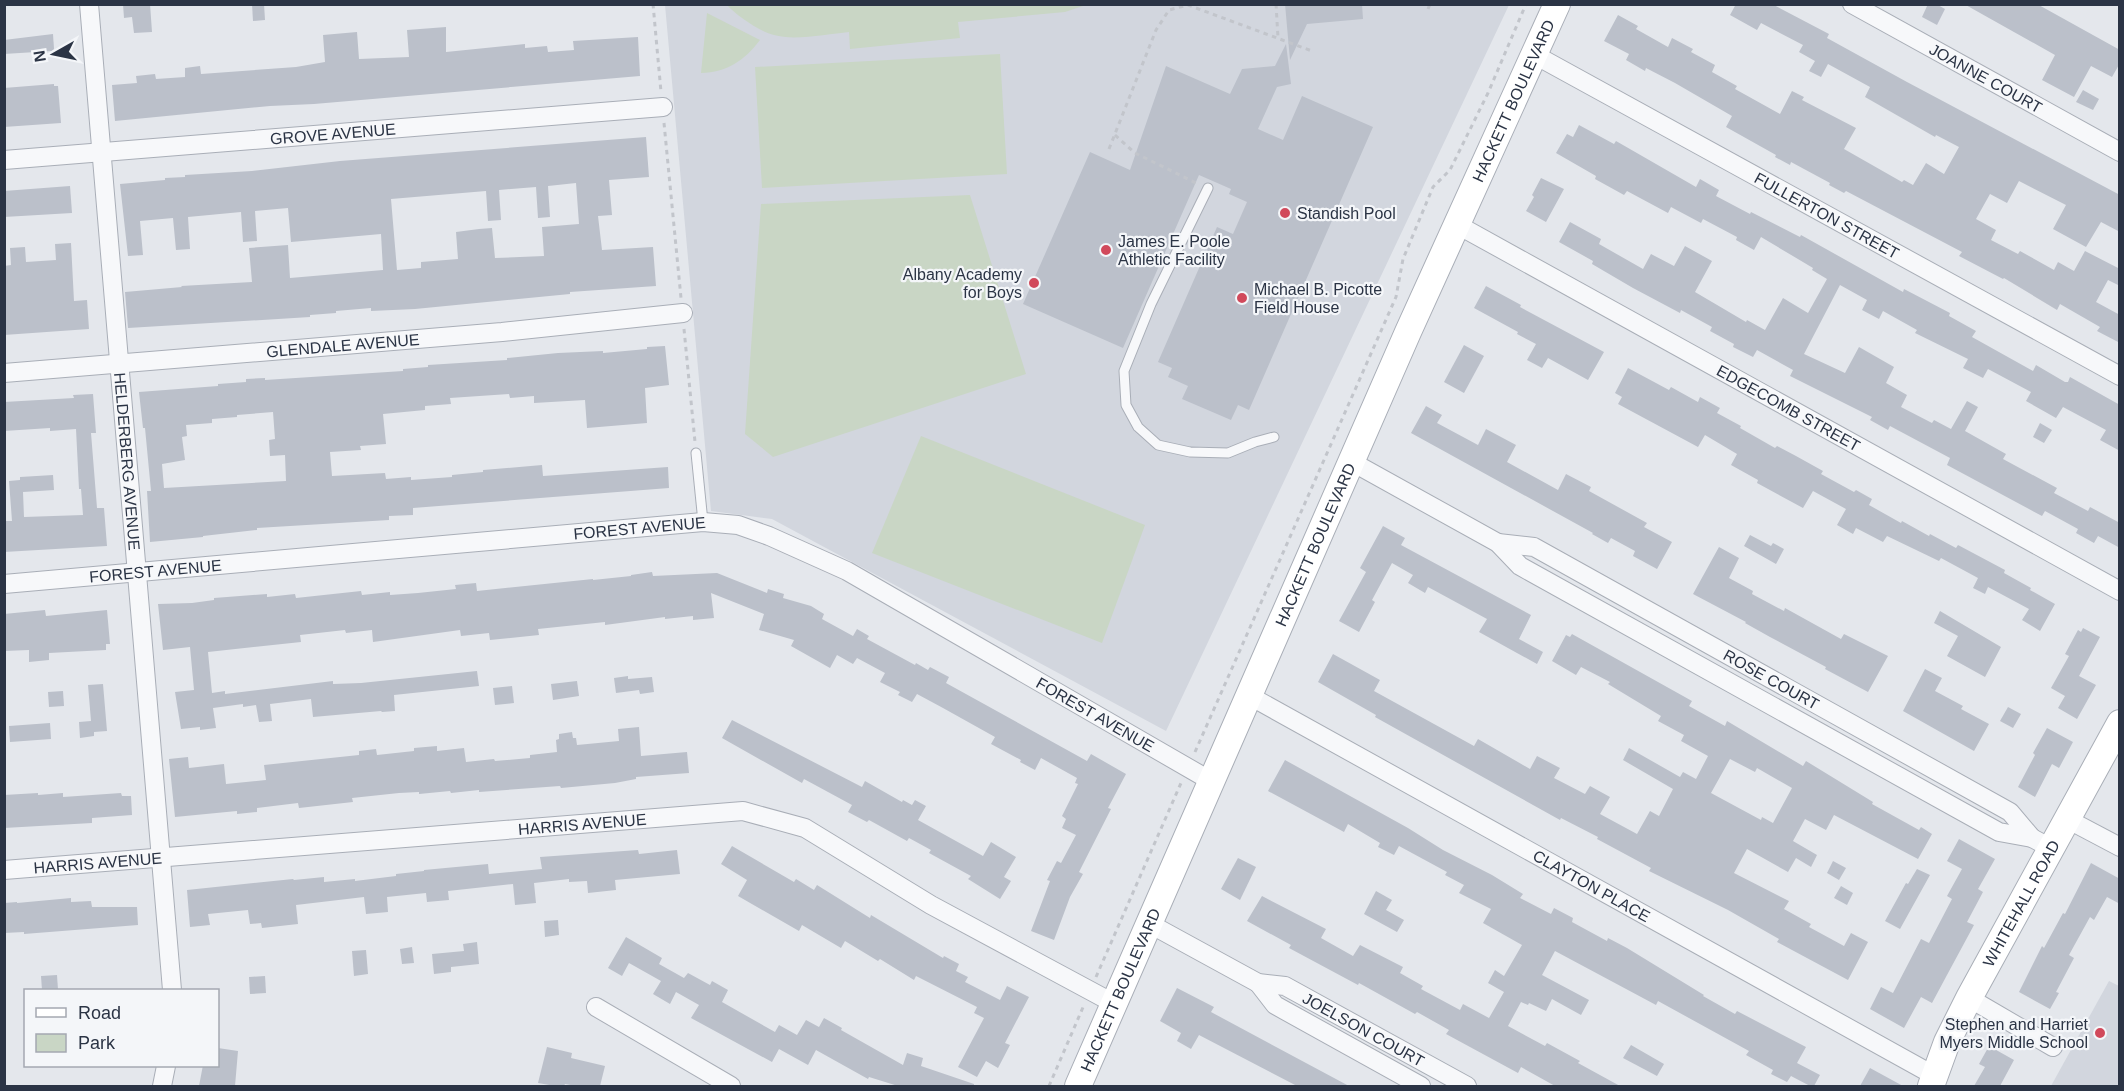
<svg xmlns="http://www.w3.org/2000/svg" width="2124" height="1091" viewBox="0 0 2124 1091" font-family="Arial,sans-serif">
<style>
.built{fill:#d2d6de}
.green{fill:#c9d6c5}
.building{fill:#bbc0ca;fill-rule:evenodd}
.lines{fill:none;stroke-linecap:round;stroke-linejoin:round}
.lane-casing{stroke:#a9aeb7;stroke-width:11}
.street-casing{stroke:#a9aeb7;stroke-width:20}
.secondary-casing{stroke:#a9aeb7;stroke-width:28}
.path{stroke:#c2c5cb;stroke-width:3;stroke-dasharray:4.5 4.5;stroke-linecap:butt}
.lane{stroke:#f7f8fa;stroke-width:9}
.street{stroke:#f7f8fa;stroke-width:18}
.secondary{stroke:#fff;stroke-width:26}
.poi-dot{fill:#d1495b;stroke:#f4f6f9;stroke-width:2}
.labels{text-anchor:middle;stroke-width:4.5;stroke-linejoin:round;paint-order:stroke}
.street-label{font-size:16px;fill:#2b3445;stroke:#f4f6f9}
.poi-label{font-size:16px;fill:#2b3445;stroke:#f4f6f9;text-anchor:start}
</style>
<rect width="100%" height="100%" fill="#e4e7ec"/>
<g class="built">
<path d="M665,5H1509L1166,731L772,519L711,511Z"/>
<path d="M2109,981L2119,986V1086H2051Z"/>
</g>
<g class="green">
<path d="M727,5H1086L1065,12L958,22L960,38L850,49L849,32C828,34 794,41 774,35C760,32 736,15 727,5Z"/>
<path d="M707,13L760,40C744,61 727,72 701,73Z"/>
<path d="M1000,54L1007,174L762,188L755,67Z"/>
<path d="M970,195L1026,374L773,457L745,434L761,204Z"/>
<path d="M921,436L1145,525L1102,643L872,553Z"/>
</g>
<g class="building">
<path d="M123,4H150L152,32L134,33L132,17L124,18Z"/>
<path d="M252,4H264L265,20L253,21Z"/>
<path d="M1285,4H1362L1363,19L1307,24L1290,60Z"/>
<path d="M1736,4H1772L1829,34L1827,38L1907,82L2120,195V232L2101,222L2086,247L2053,229L2066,205L2019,181L2007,203L1990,194L1976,219L1996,230L1991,240L2018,254L2020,251L2054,270L2058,262L2074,271L2085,251L2120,269V286L2108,280L2096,302L2120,315V343L2097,331L2100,327L2060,304L2057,310L2004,278L2003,279L1959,256L1962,252L1846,191L1844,193L1829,185L1830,183L1791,162L1790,165L1775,157L1776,155L1726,127L1732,116L1675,83L1646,68L1645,71L1626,60L1629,54L1604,41L1618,15L1638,26L1636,29L1668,47L1672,38L1693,49L1691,52L1715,65L1712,72L1737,86L1735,89L1780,114L1792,91L1804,97L1802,100L1856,128L1844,149L1902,182L1904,180L1913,185L1926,163L1944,174L1959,147L1936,135L1935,137L1865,97L1870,87L1828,64L1821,77L1809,71L1815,61L1799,52L1803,45L1761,23L1757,30L1730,15Z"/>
<path d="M1928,4H1936L1945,9L1937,25L1922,17Z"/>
<path d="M1964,4H2037L2120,50V63L2112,77L2091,66L2074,97L2042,80L2055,55Z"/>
<path d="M446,27V52L525,44V48L547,46L548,52L574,50L573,41L638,37L640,76L314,104L270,106L115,121L112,85L137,83L136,76L155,74L156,79L185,77V68L200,66L201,74L296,67L325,62L323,35L357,32L359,59L409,57L407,30Z"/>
<path d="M53,34L54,49L52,51L4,54V40Z"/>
<path d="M1286,44L1291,84L1277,87L1258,129L1283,140L1302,96L1373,127L1249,410L1238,405L1231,420L1182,399L1188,386L1168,377L1172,368L1158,362L1217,227L1233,234L1247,202L1229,194L1231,189L1199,175L1123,348L1023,304L1090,152L1130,170L1166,66L1230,94L1242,69L1275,66Z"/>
<path d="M54,84V86H58L61,123L4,127V88Z"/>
<path d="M2083,90L2099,99L2093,110L2076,102Z"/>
<path d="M1579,125L1614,144L1616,141L1696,187L1700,179L1719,190L1716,196L1750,214L1751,212L1800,237L1801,235L1903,292L1904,289L1950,313L1949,316L1976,331L1972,337L2033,371L2036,365L2065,382H2068L2070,377L2120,405V451L2100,440L2106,430L2063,407L2056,418L2026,401L2031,392L1988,369L1983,378L1963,368L1968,359L1915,333L1917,330L1883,311L1879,319L1862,310L1867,300L1840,285L1804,354L1845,373L1859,347L1894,367L1886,383L1907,395L1901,407L1932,423L1934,420L1951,429L1967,401L1978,407L1965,431L2006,454L2003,459L2057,488L2054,493L2088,511L2090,507L2120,523V548L2098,536L2094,543L2076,533L2078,529L2045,511L2042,516L1947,465L1950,458L1890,426L1888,430L1870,420L1872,417L1790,376L1793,370L1757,350L1753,357L1733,347L1734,344L1710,331L1712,327L1681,310L1680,313L1633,288L1592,264L1593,261L1559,242L1570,222L1601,239L1599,244L1643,269L1651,254L1674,266L1685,246L1712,261L1695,292L1746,322L1747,320L1765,330L1783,298L1808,313L1827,279L1812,270L1813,268L1761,237L1754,250L1736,240L1737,237L1703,219L1701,223L1671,207L1668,213L1627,191L1624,195L1595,179L1596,176L1556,153L1567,134L1573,137Z"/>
<path d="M646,137L649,177L609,180L612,215L598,216L602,250L653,247L656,286L570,292V294L415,309L371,311V308L336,311V313L310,315V317L128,328L125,292L182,287L181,286L252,282L249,248L288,245L290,278L383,270L381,234L291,242L288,208L255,211L257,241L243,242L241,212L188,217L190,249L176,250L173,218L140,221L143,255L128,256L120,184L165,180V178L185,177V175L252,171L340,161ZM576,183L579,224L542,227L544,256L495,258L492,228L479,229L456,232L458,259L421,262V268L397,270L391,199L486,191L488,221L501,220L499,190L536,187L538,218L550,217L548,186Z"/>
<path d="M1541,178L1564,189L1546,222L1526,211L1534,197L1532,195Z"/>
<path d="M70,186L72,213L4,217V191Z"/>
<path d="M71,243L74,301L87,300L89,329L4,335V266L11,265L10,248L25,247L26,262L56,260L55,244Z"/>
<path d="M1486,286L1521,305L1520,307L1604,352L1588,380L1548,358L1542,368L1527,360L1536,344L1517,334L1518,332L1474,308Z"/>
<path d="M1464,345L1484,356L1464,393L1444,382Z"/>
<path d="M665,346L669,385L645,388L647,423L587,428L585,400L534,403V396L510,398L509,394L450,398L451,404L425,406V410L383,414L386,444L360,446L361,450L330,452L332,476L385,473L386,479L411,477V480L452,477V475L483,472V470L542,465L543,476L668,467L669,488L413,508V515L389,516V520L257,528V530L203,536V537L150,542L147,491H151L145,428H143L139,392L218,386V384L246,382V379L265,378V380L403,371V369L428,367V365L507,360V358L558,353L603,351V353L647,349V347ZM273,412L275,439L269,440L270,456L285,455L286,481L164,488L162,464L185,460L182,437L187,436L186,425L212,423V419L237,417V415Z"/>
<path d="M1628,368L1669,390L1671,387L1698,402L1700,397L1720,408L1717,413L1741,426L1740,428L1775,448L1777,446L1796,456L1823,471L1821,474L1854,492L1856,490L1872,499L1869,505L1901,523L1902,521L1929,536L1930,534L1956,548L1958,545L2005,570L2004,573L2031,588L2030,590L2055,604L2040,631L2022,620L2029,609L1988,587L1985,594L1973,588L1978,578L1941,558L1939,561L1887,536L1883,542L1856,528L1853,534L1837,525L1846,509L1813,491L1803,508L1757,483L1758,480L1731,465L1737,454L1705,435L1698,447L1618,404L1622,397L1615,393Z"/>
<path d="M93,394L96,433H91L97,508H104L107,546L4,552V521H12L9,481L20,480V477L53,475L54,490L23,492L24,517L83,515L81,489H79L76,429L50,431V428L4,431V402L74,398L73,395Z"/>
<path d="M1426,406L1442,415L1437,423L1478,445L1486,429L1516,445L1507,462L1558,490L1566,474L1591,487L1589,491L1647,523L1644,527L1672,542L1657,569L1633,556L1635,551L1611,538L1608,543L1592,534L1593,533L1411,433Z"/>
<path d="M2040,423L2052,430L2044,443L2033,437Z"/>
<path d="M1383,526L1405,538L1401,545L1531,615L1519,639L1543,652L1537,664L1479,632L1487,619L1428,587L1425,593L1408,583L1413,575L1392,563L1372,600L1375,602L1359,632L1339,621L1366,572L1360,568Z"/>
<path d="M1750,535L1771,546L1773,543L1784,549L1776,564L1744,546Z"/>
<path d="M1719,547L1739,558L1729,578L1753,591L1752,594L1784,611L1785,608L1841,639L1844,634L1888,656L1868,692L1825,669L1826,667L1770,637L1745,623L1746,622L1693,594Z"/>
<path d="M652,572L653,576L717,573L767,593L768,589L784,594L783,598L811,606L824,614L822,619L853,636L857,629L869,636L867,639L915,665L916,663L928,670L930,667L949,677L946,683L1087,761L1091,754L1126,774L1108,808L1111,809L1079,872L1083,874L1070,897L1054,940L1031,931L1050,881L1047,880L1057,861L1061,863L1076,835L1062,828L1066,819L1062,816L1078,784L1075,783L1077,778L1041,758L1035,770L1020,762L1021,760L991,744L995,737L943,708L917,694L912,702L898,695L900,692L880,682L885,673L857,658L853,664L837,655L830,668L791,646L794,640L759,630L764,614L711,593L714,618L693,620V616L665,619V617L605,625V622L538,629L539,635L490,640L489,633L461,636L460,630L373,642L372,630L346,633L345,630L300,635L301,642L208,652L212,693L225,691V694L333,681V684L361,683L477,671L479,686L394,695L395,711L382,712L381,711L313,717L311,699L270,704L272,721L259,722L256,705L243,707V704L213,708L216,728L200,730V727L181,729L175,692L194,690L190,647L163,650L158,604L192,603L214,600V598L267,594V597L295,594L296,598L361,591L362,595L390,592V595L418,593L456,589L455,585L476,583L477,591L593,579V580L631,576V575Z"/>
<path d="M45,610L46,616L107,610L110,644H106V650L49,653V660L29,662V650L4,651V614Z"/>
<path d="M1940,611L2001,647L1985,677L1947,656L1958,636L1934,623Z"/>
<path d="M2083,628L2100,637L2079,676L2096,685L2077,719L2058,708L2065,696L2051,688L2069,656L2065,654L2078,630L2081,632Z"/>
<path d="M1572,634L1692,701L1689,706L1725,726L1727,721L1803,766L1806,761L1873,802L1872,804L1919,830L1921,827L1932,834L1918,859L1834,815L1826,830L1805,819L1793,841L1817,855L1811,867L1796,858L1788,872L1747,849L1734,873L1789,901L1784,909L1811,924L1809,927L1844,946L1851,933L1868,942L1848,980L1777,942L1779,939L1728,910L1649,871L1651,868L1597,839L1598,837L1561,818L1560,820L1375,717L1376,715L1318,682L1333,654L1380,680L1374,691L1474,746L1478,739L1530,769L1537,756L1560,768L1554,778L1585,794L1590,786L1610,797L1600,814L1637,834L1650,811L1659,816L1673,789L1623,760L1629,748L1680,777L1683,772L1696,779L1708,756L1681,741L1684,735L1658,721L1661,716L1608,684L1610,682L1581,667L1576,675L1552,661L1566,635L1570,637ZM1730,759L1755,772L1757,768L1792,788L1773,823L1762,817L1761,820L1711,793Z"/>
<path d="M1925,669L1942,678L1935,691L1963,706L1961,709L1989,724L1974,751L1903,711Z"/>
<path d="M628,676V679L652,677L654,692L640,694L639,690L616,693L614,678Z"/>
<path d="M577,681L579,696L553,700L551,684Z"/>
<path d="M103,684L107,731L94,732V736L80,738L79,722L91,721L88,685Z"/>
<path d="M512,686L514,703L495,705L493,688Z"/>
<path d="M63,691L64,706L49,707L48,692Z"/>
<path d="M2008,707L2021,714L2013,728L2000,721Z"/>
<path d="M732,720L862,787L865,781L902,802L903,800L912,805L915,800L926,806L918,820L983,856L991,842L1016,857L1004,877L1011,881L1000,899L968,879L971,876L929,853L931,850L909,838L907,841L869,820L867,822L848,812L852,805L804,779L802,783L722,738Z"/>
<path d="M50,723L51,739L10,742L9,726Z"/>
<path d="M639,727L641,756L687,752L689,773L636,777V779L615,783L561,788L560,786L479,792V790L451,793L450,791L419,794V792L399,793L352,798L353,802L299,808L298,803L257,808V812L237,814V811L175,817L169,759L188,757L189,768L224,764L226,784L266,780L264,765L359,755V751L376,749L377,755L414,751V748L437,746V751L464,748L466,762L494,759L495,761L530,758V755L557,752L556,740L559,739V734L572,732L573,738H576L577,745L619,741L618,729Z"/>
<path d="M2047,728L2073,742L2059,768L2052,764L2035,797L2018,787L2035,755L2033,753Z"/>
<path d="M1285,760L1408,828L1443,850L1492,875L1523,894L1520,898L1551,914L1554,908L1573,918L1572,922L1607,941L1608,938L1627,948L1704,995L1703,996L1735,1014L1737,1011L1806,1047L1797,1063L1820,1075L1814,1086H1810L1791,1076L1787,1082L1771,1074L1773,1070L1746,1055L1749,1051L1658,1001L1656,1005L1555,951L1542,975L1589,1000L1581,1015L1552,999L1546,1011L1529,1003L1528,1005L1521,1002L1508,1026L1545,1046L1547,1043L1580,1061L1578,1063L1620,1086H1555L1521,1067L1518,1073L1446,1034L1449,1030L1417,1012L1415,1014L1359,983L1358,985L1289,948L1291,945L1247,921L1262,896L1326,929L1321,938L1353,956L1360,945L1403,967L1400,973L1423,986L1421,989L1460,1010L1463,1004L1489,1018L1504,992L1488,983L1495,970L1504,976L1522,945L1483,923L1491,909L1459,893L1464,885L1445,875L1447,872L1399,846L1394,855L1378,847L1380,843L1348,824L1344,832L1268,791Z"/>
<path d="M38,793V795L63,793V797L121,793L122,796H131L132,815L92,818V823L4,828V795Z"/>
<path d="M1959,839L1995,859L1978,889L1983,892L1967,922L1974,925L1947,975L1932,1003L1921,997L1904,1028L1870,1009L1881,987L1893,993L1921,939L1929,943L1952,899L1947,896L1962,869L1947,861Z"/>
<path d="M732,846L794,882L796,879L814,890L817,885L870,918L871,915L943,958L944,956L959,964L956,971L968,977L965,982L1000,1000L1007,986L1029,997L1005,1043L1010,1045L998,1068L986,1061L977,1077L958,1067L984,1018L974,1013L977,1007L916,976L914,980L880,959L878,961L845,941L841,948L802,925L799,931L738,896L747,880L721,864Z"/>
<path d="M638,850L639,854L677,850L680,874L615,880L616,890L588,893L587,881L569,882V879L534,883L536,903L515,905L513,884L448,891L449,900L427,902L426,893L387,897L388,912L366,914L364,897L296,905L298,924L262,928L261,923L250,924L248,910L208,914L210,925L190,927L187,890L293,879L294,880L324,877V882L355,879V881L396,876V874L424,871V870L488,864L489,874L542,869L540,857Z"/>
<path d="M1238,858L1256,867L1240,900L1221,889Z"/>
<path d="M1833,861L1846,868L1839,880L1827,873Z"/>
<path d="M2091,863L2120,879V904L2107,897L2094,920L2090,917L2069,955L2074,958L2056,992L2059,993L2050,1009L2019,992L2042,946L2044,948L2063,913L2065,914Z"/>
<path d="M1917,869L1930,875L1900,929L1885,921L1906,883L1908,884Z"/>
<path d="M1841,886L1853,893L1847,905L1834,898Z"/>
<path d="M1376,891L1392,900L1386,910L1404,920L1397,932L1364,914Z"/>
<path d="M71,898V902L91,901L92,907H137L138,925L24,934V932L4,933V903L17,902V903Z"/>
<path d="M558,920L559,935L545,937L544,921Z"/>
<path d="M626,937L662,958L659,964L684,978L688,973L710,985L712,981L728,990L722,1002L775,1032L779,1025L797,1035L806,1020L819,1027L824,1018L842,1028L841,1030L903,1065L907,1053L923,1058L921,1066L974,1084V1086H898L869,1077L868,1079L816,1050L808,1065L779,1049L772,1062L691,1018L699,1005L676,992L670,1004L653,994L661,981L629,963L622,976L608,968Z"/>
<path d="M477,942L479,964L451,967V972L434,974L432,954L464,951L463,944Z"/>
<path d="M412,947L414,963L402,964L400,949Z"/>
<path d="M366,950L368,974L354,976L352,951Z"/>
<path d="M57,975L58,990H42L41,976Z"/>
<path d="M265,976L266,993L250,994L249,977Z"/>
<path d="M1177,988L1214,1007L1211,1012L1349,1086H1297L1199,1035L1191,1049L1177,1041L1181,1033L1160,1021Z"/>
<path d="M1631,1045L1664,1064L1657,1076L1623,1058Z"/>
<path d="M1989,1046L2014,1060L2000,1086H1974L1985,1067L1979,1064Z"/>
<path d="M547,1047L572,1053L571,1058L605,1066L600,1086H576L565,1084L564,1086H555L538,1083Z"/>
<path d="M218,1048L238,1051L235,1086H199L203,1065H218Z"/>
<path d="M1870,1068L1903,1086H1860Z"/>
</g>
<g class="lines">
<g class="lane-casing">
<g id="lane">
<path d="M1208,188L1151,304L1124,371L1126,405L1138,427L1158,445L1190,452L1228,453L1255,442L1274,437"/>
<path d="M696,453L703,522"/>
</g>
</g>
<g class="street-casing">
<g id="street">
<path id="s1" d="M89,4L172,990"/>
<path id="s2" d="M1852,4L2120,152"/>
<path id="s3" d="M1535,55L2120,376"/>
<path id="s4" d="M4,160L663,107"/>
<path id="s5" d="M1456,224L2120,591"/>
<path id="s6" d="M4,373L502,332L683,313"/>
<path d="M1352,462L1498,543L1520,566L1999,832L2032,838L2051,848"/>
<path id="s7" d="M1498,543L1534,547L2010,812L2032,838"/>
<path id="s8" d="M4,584L703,522L738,525L769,536L847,571L1211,781"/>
<path id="s9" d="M1248,695L1935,1076"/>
<path d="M2067,819L2120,847"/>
<path id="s10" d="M4,870L743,811L805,828L931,905L1115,1004"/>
<path id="s11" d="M1150,924L1258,983L1285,986L1467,1086"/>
<path d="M1258,983L1275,1005L1421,1086"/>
<path d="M1969,998L2053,1047"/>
<path d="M596,1007L731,1086"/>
<path d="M162,1086L166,1066"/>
</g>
</g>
<g class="secondary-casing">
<g id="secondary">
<path id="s12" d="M1078,1086L1408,332L1557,4"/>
<path id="s13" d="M1931,1086L1947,1042L1969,998L2120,723"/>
</g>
</g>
<g class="path">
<path d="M653,4L661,92"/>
<path d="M1276,4L1278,38"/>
<path d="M1428,9L1430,4"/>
<path d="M664,123L681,298"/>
<path d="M1115,135L1135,153L1198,184"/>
<path d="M1109,149L1156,30L1169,10L1188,5L1312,51"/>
<path d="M684,329L695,442"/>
<path d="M1195,752L1396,297L1403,259L1433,187L1450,170L1488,93L1526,4"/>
<path d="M1096,977L1181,783"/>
<path d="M1049,1086L1084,1005"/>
</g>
<use href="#lane" class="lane"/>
<use href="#street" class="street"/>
<use href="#secondary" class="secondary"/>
</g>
<g class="poi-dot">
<circle cx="1285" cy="213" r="6"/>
<circle cx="1106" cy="250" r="6"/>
<circle cx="1034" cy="283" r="6"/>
<circle cx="1242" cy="298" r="6"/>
<circle cx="2100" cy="1033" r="6"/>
</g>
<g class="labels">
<g class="street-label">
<text dy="6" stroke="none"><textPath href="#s2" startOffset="153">JOANNE COURT</textPath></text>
<text dy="6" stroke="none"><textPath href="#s12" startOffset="1077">HACKETT BOULEVARD</textPath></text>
<text dy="6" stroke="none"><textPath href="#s4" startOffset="330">GROVE AVENUE</textPath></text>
<text dy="6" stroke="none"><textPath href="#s3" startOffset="333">FULLERTON STREET</textPath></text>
<text dy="6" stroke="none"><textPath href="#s6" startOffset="340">GLENDALE AVENUE</textPath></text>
<text dy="6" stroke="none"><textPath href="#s5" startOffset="380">EDGECOMB STREET</textPath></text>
<text dy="6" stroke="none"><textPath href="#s1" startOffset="459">HELDERBERG AVENUE</textPath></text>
<text dy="6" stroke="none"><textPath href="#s8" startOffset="638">FOREST AVENUE</textPath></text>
<text dy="6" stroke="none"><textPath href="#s12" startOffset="591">HACKETT BOULEVARD</textPath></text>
<text dy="6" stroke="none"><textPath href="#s8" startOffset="152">FOREST AVENUE</textPath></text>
<text dy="6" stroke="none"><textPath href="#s7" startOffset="308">ROSE COURT</textPath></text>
<text dy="6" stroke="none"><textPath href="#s8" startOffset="1142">FOREST AVENUE</textPath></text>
<text dy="6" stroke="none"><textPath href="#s10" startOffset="580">HARRIS AVENUE</textPath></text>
<text dy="6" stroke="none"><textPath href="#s10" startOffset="94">HARRIS AVENUE</textPath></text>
<text dy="6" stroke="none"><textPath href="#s9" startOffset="393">CLAYTON PLACE</textPath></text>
<text dy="6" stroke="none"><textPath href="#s13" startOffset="204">WHITEHALL ROAD</textPath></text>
<text dy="6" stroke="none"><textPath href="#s12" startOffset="105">HACKETT BOULEVARD</textPath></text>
<text dy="6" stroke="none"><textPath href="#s11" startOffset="240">JOELSON COURT</textPath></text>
</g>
<g class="poi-label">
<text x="1297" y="219">Standish Pool</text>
<text x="1118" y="247">James E. Poole<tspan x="1118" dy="18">Athletic Facility</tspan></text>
<text x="1022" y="280" text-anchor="end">Albany Academy<tspan x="1022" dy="18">for Boys</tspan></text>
<text x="1254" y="295">Michael B. Picotte<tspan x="1254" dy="18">Field House</tspan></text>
<text x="2088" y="1030" text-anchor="end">Stephen and Harriet<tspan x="2088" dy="18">Myers Middle School</tspan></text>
</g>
</g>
<rect width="2124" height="1091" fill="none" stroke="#2b3445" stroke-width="12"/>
<rect x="24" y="989" width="195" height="78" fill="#f4f6f9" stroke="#a4a8b1" stroke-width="1.5"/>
<rect x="36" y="1008" width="30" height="9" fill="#ffffff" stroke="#a4a8b1" stroke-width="1.5"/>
<text x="78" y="1019" font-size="18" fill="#2b3445">Road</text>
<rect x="36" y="1034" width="30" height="18" fill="#c9d6c5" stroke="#a4a8b1" stroke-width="1.5"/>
<text x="78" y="1049" font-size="18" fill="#2b3445">Park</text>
<g transform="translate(54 54) rotate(261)" stroke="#f4f6f9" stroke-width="4.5" paint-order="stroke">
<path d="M0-4.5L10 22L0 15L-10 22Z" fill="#2b3445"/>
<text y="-9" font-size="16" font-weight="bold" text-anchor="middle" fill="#2b3445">N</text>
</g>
</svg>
